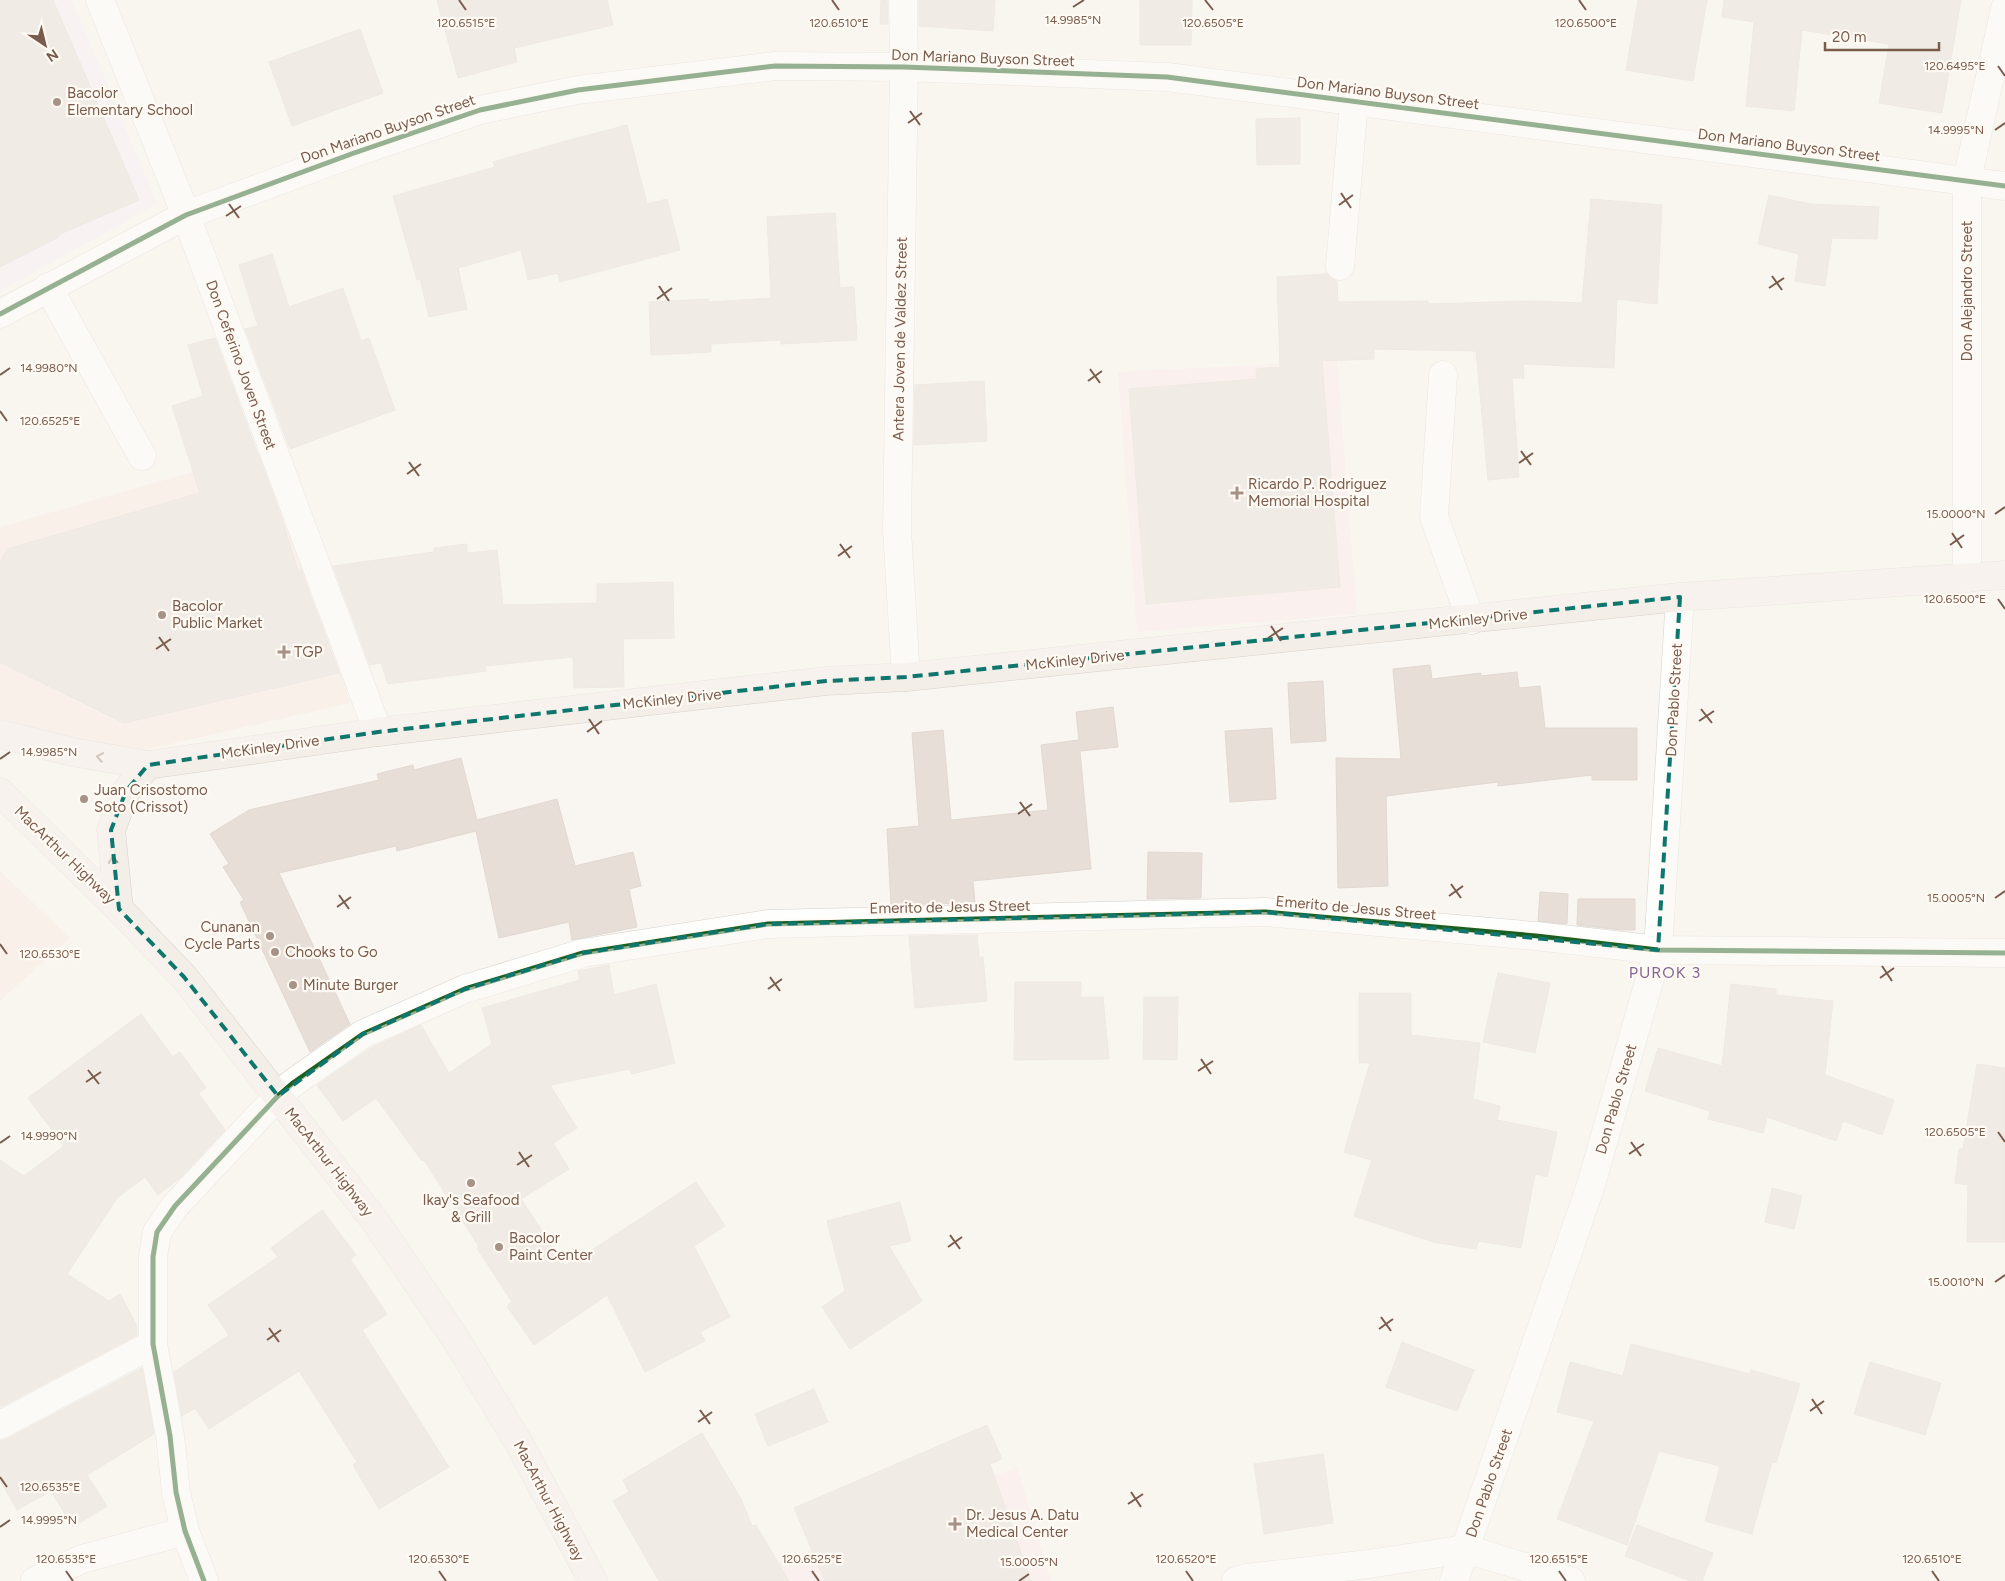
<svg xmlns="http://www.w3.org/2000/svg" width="2005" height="1581" viewBox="0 0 2005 1581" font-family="Figtree,sans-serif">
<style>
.commercial{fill:#f6e8e1}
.education{fill:#f6eef6}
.medical{fill:#fae9e9}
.building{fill:#e6ded7;stroke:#e2d8d2}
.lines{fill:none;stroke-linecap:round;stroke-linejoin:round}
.minor-casing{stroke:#d7d1cb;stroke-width:29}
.major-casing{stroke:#dad1cc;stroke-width:29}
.minor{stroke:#fefefd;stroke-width:28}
.major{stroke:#f3eee8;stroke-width:28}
.cycleway-casing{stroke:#fffaf3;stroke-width:8}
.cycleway{stroke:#1b5e20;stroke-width:5}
.oneway{stroke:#a48f83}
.marked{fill:none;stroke:#0f766e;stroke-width:4;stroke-dasharray:10 6;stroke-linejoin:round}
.ticks{fill:none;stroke:#7a5c4d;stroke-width:2}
.poi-dot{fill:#a69286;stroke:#fffaf3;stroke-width:2}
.labels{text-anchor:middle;stroke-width:4.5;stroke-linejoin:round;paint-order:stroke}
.street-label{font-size:15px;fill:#7a5c4d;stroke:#fffaf3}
.poi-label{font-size:15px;fill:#7a5c4d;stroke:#fffaf3;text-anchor:start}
.neighbourhood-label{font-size:16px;letter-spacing:1px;fill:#846695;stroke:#fffaf3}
.ticks-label{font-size:12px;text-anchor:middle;fill:#7a5c4d;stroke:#fffaf3;stroke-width:4.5;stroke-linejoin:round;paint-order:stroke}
</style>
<rect width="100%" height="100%" fill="#f9f5f0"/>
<g class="commercial">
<path d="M273,449L350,703L122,755L0,718V527Z"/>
<path d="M0,871L70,938L0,1001Z"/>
</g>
<path class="education" d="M0,0H72L157,204L0,291Z"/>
<g class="medical">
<path d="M1337,361L1357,614L1137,632L1118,372Z"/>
<path d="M1017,1467L1051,1581H734Z"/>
</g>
<g class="building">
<path d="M0,0H53L139,200L58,235L59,237L0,267Z"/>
<path d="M437,0H607L613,25L514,48L517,62L458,78Z"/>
<path d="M881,0H887L888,24H880Z"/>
<path d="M919,0H995L993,31L919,26Z"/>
<path d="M1140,0H1192L1191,45H1140Z"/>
<path d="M1638,0H1707L1693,81L1626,70Z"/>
<path d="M1724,0H1961L1942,113L1879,103L1889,44L1802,30L1794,111L1746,106L1754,22L1722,17Z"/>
<path d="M360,29L383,93L292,126L269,62Z"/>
<path d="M1300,118V164L1257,165L1256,119Z"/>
<path d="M627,125L647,204L667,199L680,250L560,282L558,273L528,280L521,250L458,268L467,309L429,317L420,279L417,280L393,196L495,167L493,162L562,142Z"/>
<path d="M1769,195L1811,204L1879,207L1877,239L1832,238L1825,286L1795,281L1799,254L1758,244Z"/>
<path d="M1591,199L1662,205L1657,304L1617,299L1614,368L1523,364L1524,378H1512L1519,477L1488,480L1476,351L1374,349V359L1322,361L1340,587L1146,604L1129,389L1257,379L1256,369L1280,367L1277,277L1327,274L1331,278L1337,281L1338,302L1428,301V304L1529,301L1582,303Z"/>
<path d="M835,213L840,288L854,287L857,340L781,344V340L711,344V352L651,355L649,302L708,299L709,302L771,298L767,217Z"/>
<path d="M272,254L289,307L343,288L361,341L369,338L395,410L290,449L245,329L258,326L239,265Z"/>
<path d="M215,338L281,517L298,571H301L339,673L124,723L0,662V562L7,549L200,493L172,406L203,396L188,345Z"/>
<path d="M984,381L987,441L914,445L915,385Z"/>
<path d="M467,544V553L497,550L503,605L597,603V584L673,582L674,638L623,639L624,687L574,688L573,657L485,666L486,671L388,684L381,663L370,665L333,566L434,552V548Z"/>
<path d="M1430,665L1432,679L1481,673V676L1517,672L1519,688L1540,686L1545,728H1637V780H1592V775L1498,786V782L1386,796L1388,886L1338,888L1336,758L1401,759L1393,669Z"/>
<path d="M1323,681L1326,741L1291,743L1288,683Z"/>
<path d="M1113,707L1118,747L1080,751L1091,869L973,881L975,903L891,905L887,829L919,826L912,733L943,730L951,820L1048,810L1041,745L1079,740L1076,712Z"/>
<path d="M1272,728L1276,799L1230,802L1225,731Z"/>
<path d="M461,758L477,820L557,799L575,866L633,852L641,886L629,889L637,927L572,940L569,922L499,938L476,831L397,851L396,846L279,873L350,1024L310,1052L240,902L244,900L223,867L229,864L210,834L249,810L379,780L377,774L413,765L414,770Z"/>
<path d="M1148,852L1202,853L1201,898L1147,899Z"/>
<path d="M1540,892L1568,894L1567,924L1538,921Z"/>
<path d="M1578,899H1635V930H1621L1577,925Z"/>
<path d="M977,935L979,957H983L987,1001L915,1008L909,936Z"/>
<path d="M609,965L614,995L656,984L675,1063L632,1074L630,1069L550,1085L577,1128L553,1143L569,1169L521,1199L565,1266L588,1250L589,1252L696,1182L725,1226L694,1246L730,1317L700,1332L705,1341L645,1372L607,1295L534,1345L507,1306L512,1302L477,1248L479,1247L424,1160L422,1161L376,1098L343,1121L317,1085L371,1048L421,1025L449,1073L492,1044L482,1008L580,980L578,971Z"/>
<path d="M1498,973L1550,983L1535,1053L1483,1042Z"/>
<path d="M1015,982H1081V997H1103L1109,1059L1014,1060Z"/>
<path d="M1731,984L1776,989V995L1833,1001L1825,1075L1894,1100L1882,1135L1843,1121L1836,1141L1767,1117L1763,1133L1708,1119L1710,1111L1645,1091L1658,1048L1722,1066Z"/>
<path d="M1359,993H1411V1035L1480,1043L1473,1099L1500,1106L1497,1120L1557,1132L1547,1177L1535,1174L1521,1248L1478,1241L1476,1249L1433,1242L1354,1216L1372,1160L1344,1152L1370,1063H1359Z"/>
<path d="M1144,997H1178L1177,1060L1143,1059Z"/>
<path d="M141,1014L173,1057L180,1052L206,1088L198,1093L225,1130L180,1178L158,1195L145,1177L117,1198L67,1274L109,1301L120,1294L137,1326V1335L0,1407V1160L24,1176L64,1146L28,1098Z"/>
<path d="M1977,1064L2005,1068V1242H1967L1968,1185L1955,1183L1959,1149H1963Z"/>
<path d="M1772,1188L1802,1196L1794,1229L1765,1222Z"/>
<path d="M900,1202L911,1241L889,1246L922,1301L850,1349L822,1307L845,1291L827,1221Z"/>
<path d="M322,1210L356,1255L350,1259L387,1314L362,1330L449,1467L379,1509L353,1465L357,1462L299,1371L209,1429L195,1408L182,1416L174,1372L229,1335L208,1305L278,1257L271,1248Z"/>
<path d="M1402,1342L1474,1370L1457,1411L1386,1387Z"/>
<path d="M1631,1344L1750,1374L1751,1370L1800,1384L1776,1463L1772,1462L1752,1534L1705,1521L1720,1466L1659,1451L1627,1545L1557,1519L1594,1421L1557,1412L1570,1362L1623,1376Z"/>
<path d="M1870,1362L1941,1383L1925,1435L1854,1414Z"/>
<path d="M142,1368L154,1434L87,1475L107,1506L73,1527L51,1491L17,1510L0,1480V1441L7,1439Z"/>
<path d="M814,1389L828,1422L768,1446L755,1414Z"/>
<path d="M987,1425L1002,1459L990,1464L1031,1581H825L794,1508Z"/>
<path d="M702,1433L741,1499L752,1526L756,1525L789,1581H659L613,1501L629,1492L623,1480Z"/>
<path d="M1323,1454L1333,1523L1264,1534L1254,1464Z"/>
<path d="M1637,1525L1713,1553L1702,1581H1690L1625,1556Z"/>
</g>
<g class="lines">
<g class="minor-casing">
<g id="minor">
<path d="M100,0L186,215L378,732"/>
<path d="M903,0L904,67L897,530L906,677"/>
<path d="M1340,266L1354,102"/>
<path d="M48,287L142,456"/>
<path d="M0,314L186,215L354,153L480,110L578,90L775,66L904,67L1167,77L2005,186"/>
<path d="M1443,375L1434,517L1471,620"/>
<path d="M1967,578V180L2005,9"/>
<path d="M0,1425L153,1344"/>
<path d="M35,1581L82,1559L185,1531"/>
<path d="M204,1581L185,1531L176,1492L170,1436L153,1344V1257L157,1232L175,1206L278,1096L293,1083L363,1034L465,989L583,953L768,924L1265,912L1536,936L1658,950L2005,953"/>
<path d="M1236,1581L1246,1578L1369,1564L1466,1549L1571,1581"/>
<path d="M1454,1581L1591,1185L1658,950L1680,597"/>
</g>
</g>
<g class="major-casing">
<g id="major">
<path d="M0,734L72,752L148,765L378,732L826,681L906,677L1680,597L2005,575"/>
<path d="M0,792L119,909L184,977L375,1221L457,1341L520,1445L593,1581"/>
<path d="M119,909L111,830L126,791L148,765"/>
</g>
</g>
<use href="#minor" class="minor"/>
<use href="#major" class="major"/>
<g class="cycleway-casing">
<g id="cycleway">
<path d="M0,314L186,215L354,153L480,110L578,90L775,66L904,67L1167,77L2005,186"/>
<path d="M204,1581L185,1531L176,1492L170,1436L153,1344V1257L157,1232L175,1206L278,1096L293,1083L363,1034L465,989L583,953L768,924L1265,912L1536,936L1658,950L2005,953"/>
</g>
</g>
<use href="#cycleway" class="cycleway"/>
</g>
<defs><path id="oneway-chevron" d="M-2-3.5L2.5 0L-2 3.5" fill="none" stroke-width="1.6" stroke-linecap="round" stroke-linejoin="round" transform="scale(1.25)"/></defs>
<g class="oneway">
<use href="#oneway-chevron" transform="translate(100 757) rotate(-170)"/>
<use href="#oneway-chevron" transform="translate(113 860) rotate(-95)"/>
</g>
<path d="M0 0H2005V1581H0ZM1680,597L1658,950L1265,912L768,924L583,953L465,989L363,1034L278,1096L184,977L119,909L111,830L126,791L148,765L378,732L826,681L906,677Z" fill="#f9f5f0" fill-opacity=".55" fill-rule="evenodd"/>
<path class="marked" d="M1680,597L1658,950L1265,912L768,924L583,953L465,989L363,1034L278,1096L184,977L119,909L111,830L126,791L148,765L378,732L826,681L906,677Z"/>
<path class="ticks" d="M459,0L466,10M832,0L839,10M1205,0L1213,10M1579,0L1586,10M1073,7L1084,0M1998,66L2005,76M910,111L920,125M908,123L922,113M1995,130L2005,123M1341,193L1351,208M229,204L239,218M1339,205L1353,195M226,216L241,206M1772,276L1782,290M659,286L669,301M1769,288L1784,278M657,299L672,288M1090,369L1100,383M0,375L10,368M1088,381L1102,371M0,411L7,421M1521,451L1531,465M409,462L419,476M1519,463L1533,453M407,474L421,464M1995,514L2005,507M1952,533L1962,548M840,544L850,558M1950,545L1964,535M838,556L852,546M1998,599L2005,609M1271,626L1281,641M159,637L169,651M1268,638L1283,628M156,649L171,639M1701,709L1712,723M589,719L599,734M1699,721L1714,711M587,732L602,721M0,759L10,752M1020,802L1030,816M1018,814L1032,804M1451,884L1461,898M339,895L349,909M1449,896L1463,886M1995,898L2005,891M337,907L351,897M0,944L7,954M1882,966L1892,981M770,977L780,991M1880,978L1894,968M768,989L782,979M1201,1059L1211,1074M88,1070L99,1084M1198,1071L1213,1061M86,1082L101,1072M1998,1132L2005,1142M1631,1142L1641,1156M0,1143L10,1136M519,1152L529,1167M1629,1154L1644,1144M517,1165L532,1155M950,1235L960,1249M948,1247L962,1237M1995,1282L2005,1275M1381,1317L1391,1331M269,1328L279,1342M1379,1329L1393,1319M267,1340L281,1330M1812,1399L1822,1414M700,1410L710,1424M1810,1411L1824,1401M698,1422L712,1412M0,1477L7,1487M1131,1492L1141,1507M1128,1504L1143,1494M0,1527L10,1520M66,1571L73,1581M439,1571L446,1581M812,1571L819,1581M1186,1571L1193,1581M1559,1571L1566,1581M1932,1571L1939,1581M1019,1581L1029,1574"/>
<g class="poi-dot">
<circle cx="57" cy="102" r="5"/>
<path d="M1234.5 485.5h5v5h5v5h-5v5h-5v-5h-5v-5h5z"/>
<circle cx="162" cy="615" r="5"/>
<path d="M281.5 644.5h5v5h5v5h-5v5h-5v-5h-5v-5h5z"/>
<circle cx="84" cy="799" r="5"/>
<circle cx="270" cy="936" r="5"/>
<circle cx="275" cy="952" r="5"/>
<circle cx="293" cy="985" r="5"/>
<circle cx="471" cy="1183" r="5"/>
<circle cx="499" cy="1247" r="5"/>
<path d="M952.5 1516.5h5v5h5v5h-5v5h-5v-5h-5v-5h5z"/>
</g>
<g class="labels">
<g class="street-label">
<text transform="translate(983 58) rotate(2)" y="5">Don Mariano Buyson Street</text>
<text transform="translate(1388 93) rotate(7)" y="5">Don Mariano Buyson Street</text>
<text transform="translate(388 129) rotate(-19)" y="5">Don Mariano Buyson Street</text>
<text transform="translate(1789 145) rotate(7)" y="5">Don Mariano Buyson Street</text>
<text transform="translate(1967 291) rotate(-90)" y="5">Don Alejandro Street</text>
<text transform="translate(900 339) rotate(-89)" y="5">Antera Joven de Valdez Street</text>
<text transform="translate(241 365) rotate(70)" y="5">Don Ceferino Joven Street</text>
<text transform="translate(1478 619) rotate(-6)" y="5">McKinley Drive</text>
<text transform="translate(1075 660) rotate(-6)" y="5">McKinley Drive</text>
<text transform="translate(672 699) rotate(-6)" y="5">McKinley Drive</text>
<text transform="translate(1674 700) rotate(-87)" y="5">Don Pablo Street</text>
<text transform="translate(270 747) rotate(-8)" y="5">McKinley Drive</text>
<text transform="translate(65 855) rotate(44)" y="5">MacArthur Highway</text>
<text transform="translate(950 907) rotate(-1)" y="5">Emerito de Jesus Street</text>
<text transform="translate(1356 908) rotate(5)" y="5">Emerito de Jesus Street</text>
<text transform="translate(1616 1099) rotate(-74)" y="5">Don Pablo Street</text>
<text transform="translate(329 1162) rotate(52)" y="5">MacArthur Highway</text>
<text transform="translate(1489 1483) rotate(-71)" y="5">Don Pablo Street</text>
<text transform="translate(549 1501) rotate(62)" y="5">MacArthur Highway</text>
</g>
<g class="poi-label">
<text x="67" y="98">Bacolor<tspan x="67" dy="17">Elementary School</tspan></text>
<text x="1248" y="489">Ricardo P. Rodriguez<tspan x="1248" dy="17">Memorial Hospital</tspan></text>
<text x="172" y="611">Bacolor<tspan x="172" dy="17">Public Market</tspan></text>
<text x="294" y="657">TGP</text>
<text x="94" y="795">Juan Crisostomo<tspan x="94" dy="17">Soto (Crissot)</tspan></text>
<text x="260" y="932" text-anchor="end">Cunanan<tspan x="260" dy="17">Cycle Parts</tspan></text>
<text x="285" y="957">Chooks to Go</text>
<text x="303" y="990">Minute Burger</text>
<text x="471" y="1205" text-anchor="middle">Ikay's Seafood<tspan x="471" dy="17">&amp; Grill</tspan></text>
<text x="509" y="1243">Bacolor<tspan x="509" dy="17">Paint Center</tspan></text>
<text x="966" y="1520">Dr. Jesus A. Datu<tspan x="966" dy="17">Medical Center</tspan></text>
</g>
<g class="neighbourhood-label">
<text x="1665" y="978">PUROK 3</text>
</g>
</g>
<g class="ticks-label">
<text x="1073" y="24">14.9985°N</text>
<text x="466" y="27">120.6515°E</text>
<text x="839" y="27">120.6510°E</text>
<text x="1213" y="27">120.6505°E</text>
<text x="1586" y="27">120.6500°E</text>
<text x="1955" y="70">120.6495°E</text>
<text x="1956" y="134">14.9995°N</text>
<text x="49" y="372">14.9980°N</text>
<text x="50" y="425">120.6525°E</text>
<text x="1956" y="518">15.0000°N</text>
<text x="1955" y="603">120.6500°E</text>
<text x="49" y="756">14.9985°N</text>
<text x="1956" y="902">15.0005°N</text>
<text x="50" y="958">120.6530°E</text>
<text x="1955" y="1136">120.6505°E</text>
<text x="49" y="1140">14.9990°N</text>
<text x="1956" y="1286">15.0010°N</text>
<text x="50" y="1491">120.6535°E</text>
<text x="49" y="1524">14.9995°N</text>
<text x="66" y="1563">120.6535°E</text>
<text x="439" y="1563">120.6530°E</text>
<text x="812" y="1563">120.6525°E</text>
<text x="1186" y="1563">120.6520°E</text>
<text x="1559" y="1563">120.6515°E</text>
<text x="1932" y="1563">120.6510°E</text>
<text x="1029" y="1566">15.0005°N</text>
</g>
<g transform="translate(45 45) rotate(145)" stroke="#fffaf3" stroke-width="4" paint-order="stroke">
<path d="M0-4L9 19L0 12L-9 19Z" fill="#7a5c4d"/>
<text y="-8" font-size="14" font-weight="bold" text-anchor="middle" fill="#7a5c4d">N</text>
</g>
<path d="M1825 42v8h114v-8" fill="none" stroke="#7a5c4d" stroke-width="2.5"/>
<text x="1832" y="42" font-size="15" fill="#7a5c4d" stroke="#fffaf3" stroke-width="4" paint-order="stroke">20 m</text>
</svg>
